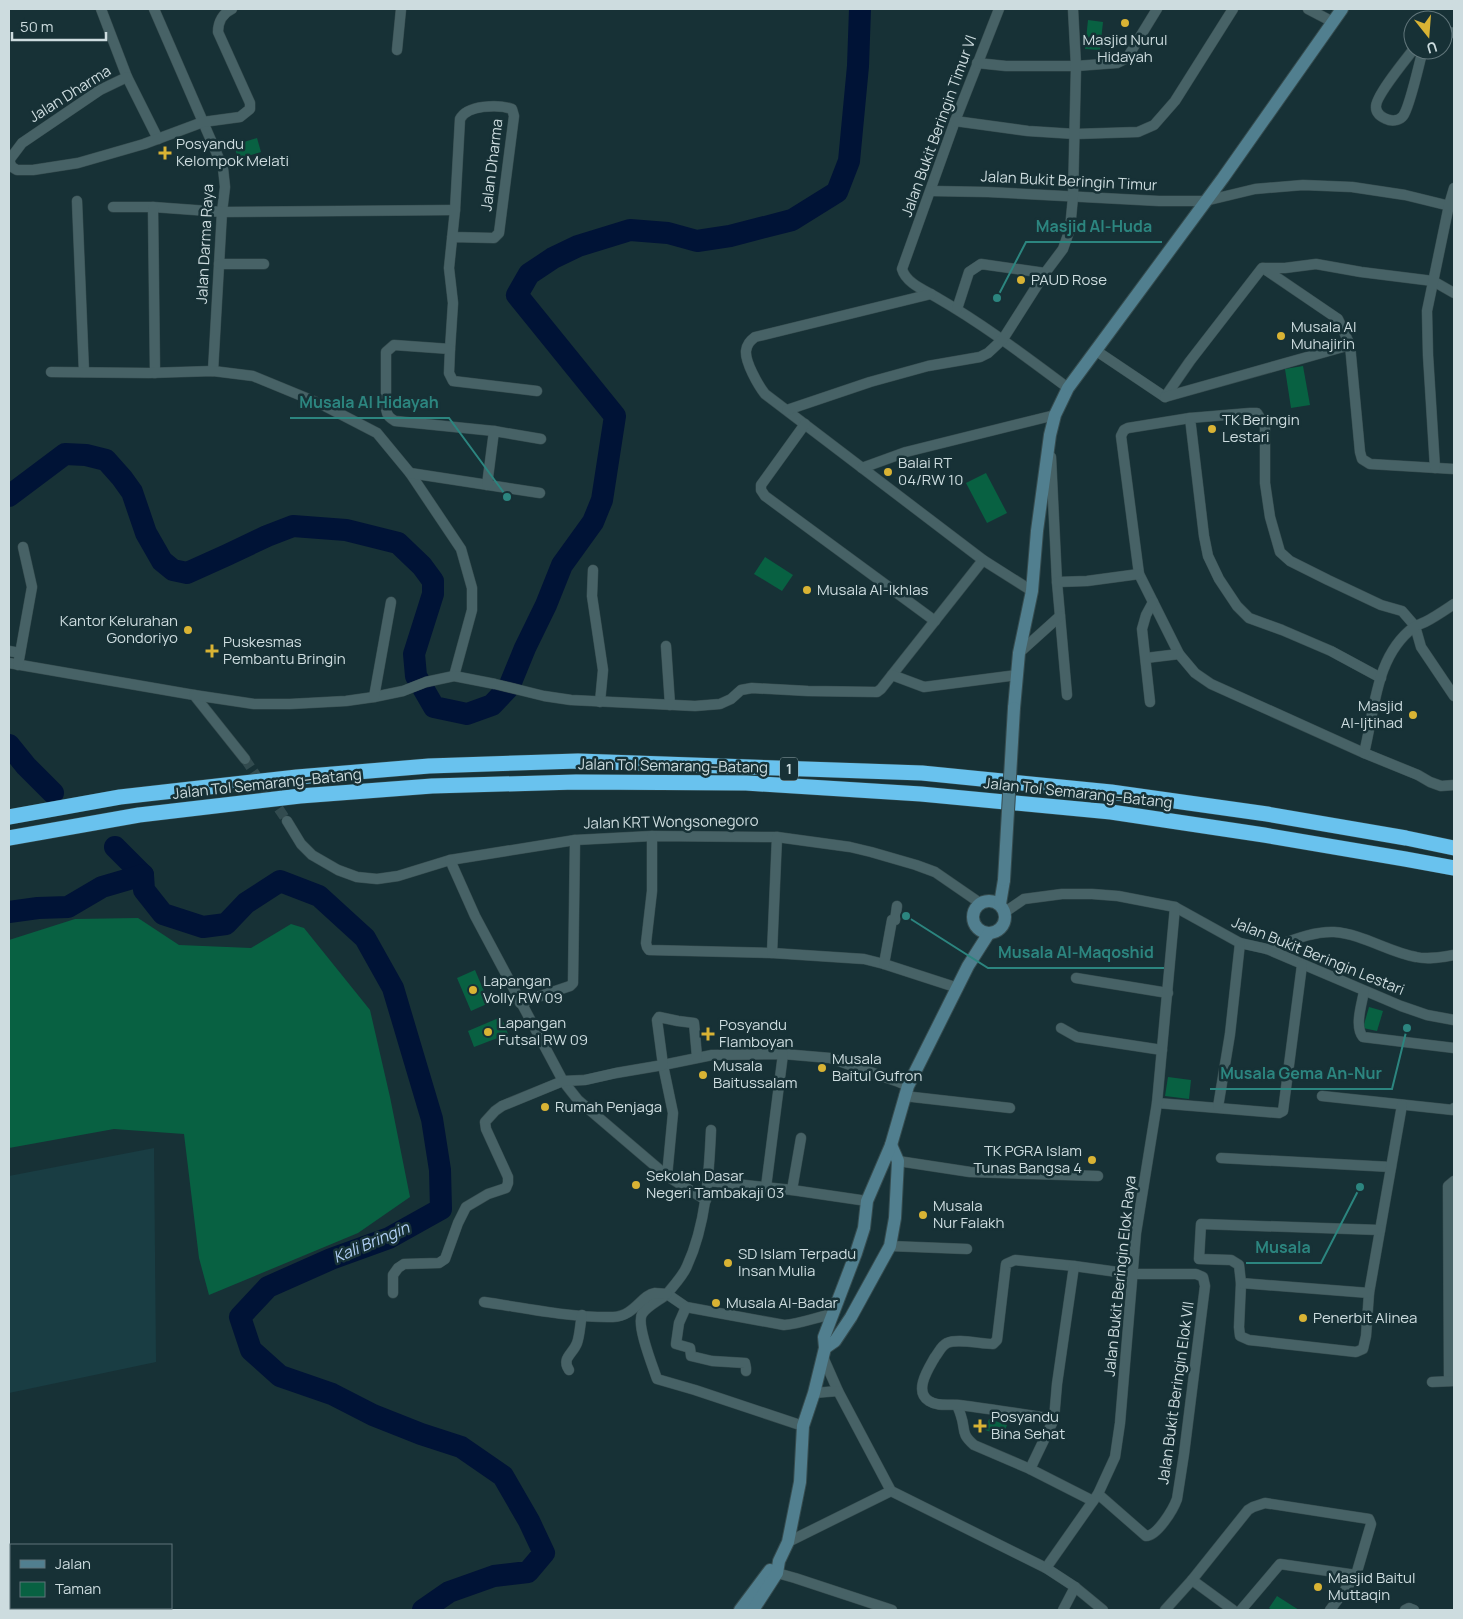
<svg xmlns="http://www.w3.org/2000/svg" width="1463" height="1619" viewBox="0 0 1463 1619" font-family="Manrope,sans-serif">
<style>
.built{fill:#193d43}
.green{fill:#086142}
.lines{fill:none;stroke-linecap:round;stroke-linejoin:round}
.river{stroke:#001336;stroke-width:22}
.street-tunnel{stroke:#324b4f;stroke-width:10;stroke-dasharray:10 5;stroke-linecap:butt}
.street-casing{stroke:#364c4f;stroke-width:11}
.secondary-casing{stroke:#364c4f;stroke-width:14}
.highway-casing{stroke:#364c4f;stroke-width:16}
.street{stroke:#476266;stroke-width:10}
.secondary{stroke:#517f8f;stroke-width:12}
.highway{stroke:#69c2ee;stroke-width:15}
.secondary-bridge-casing{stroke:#364c4f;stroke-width:14;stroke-linecap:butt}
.secondary-bridge{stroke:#517f8f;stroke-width:12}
.poi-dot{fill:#d9b334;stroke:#173136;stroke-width:2}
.labels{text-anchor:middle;stroke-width:5;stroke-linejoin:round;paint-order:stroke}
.shield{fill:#173136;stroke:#96a9ac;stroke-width:1}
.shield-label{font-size:14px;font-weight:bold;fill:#cddcdf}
.poi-label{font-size:15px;fill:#cddcdf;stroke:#173136;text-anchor:start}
.street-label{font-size:15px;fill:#cddcdf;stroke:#173136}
.water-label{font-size:16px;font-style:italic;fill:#b1cff6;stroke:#173136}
.leader{fill:none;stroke:#2c857f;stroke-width:2}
.callout-dot{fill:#2c857f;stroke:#173136;stroke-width:2}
.callout-label{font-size:16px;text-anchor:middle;font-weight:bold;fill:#2c857f;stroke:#173136;stroke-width:5;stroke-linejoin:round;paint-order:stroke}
</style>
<rect width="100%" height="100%" fill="#173136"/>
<path class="built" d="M154,1148L156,1362L9,1393V1176Z"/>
<g class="green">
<path d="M1088,20L1103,22L1100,50L1085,49Z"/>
<path d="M257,138L261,152L238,159L234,145Z"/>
<path d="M1303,366L1310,405L1291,408L1285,369Z"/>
<path d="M986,473L1007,513L987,523L966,483Z"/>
<path d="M765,557L793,575L782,591L754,574Z"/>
<path d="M138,918L179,945L251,948L291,924L304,928L370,1010L390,1097L410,1197L358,1233L209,1295L199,1258L184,1134L114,1129L9,1148V940L75,919Z"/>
<path d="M475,970L489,1003L471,1011L457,978Z"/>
<path d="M1369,1007L1383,1011L1377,1031L1363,1028Z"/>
<path d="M501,1017L508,1034L474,1047L468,1031Z"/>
<path d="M1168,1077L1191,1080L1189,1099L1165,1096Z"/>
<path d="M989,1419L1007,1425L1003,1436L985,1430Z"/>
<path d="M1277,1596L1299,1610H1272L1269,1608Z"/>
</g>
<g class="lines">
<g class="river">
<path d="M9,496L65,454L86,455L106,460L122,478L132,492L146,533L162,561L173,570L187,573L227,555L267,536L293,526L346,530L398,543L422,566L433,581V594L414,654L416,676L434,707L467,714L492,705L509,687L525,648L546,605L562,565L593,522L602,500L615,416L517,295L529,274L553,258L578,246L630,230L668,233L697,241L730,236L792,220L837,192L849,161L858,66L860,9"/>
<path d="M9,745L26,766L53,793"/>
<path d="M115,847L143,875"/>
<path d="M9,912L38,908L68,907L102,887L143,875L144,890L163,914L203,927L226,924L246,903L280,881L319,896L365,938L393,988L432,1119L440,1170L441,1209L389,1238L331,1259L268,1287L240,1317L251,1350L280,1376L332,1394L373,1415L421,1434L461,1447L503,1476L529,1521L544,1553L528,1572L494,1576L449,1592L423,1610"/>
</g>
<path class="street-tunnel" d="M245,759L287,821"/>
<g class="street-casing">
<g id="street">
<path d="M101,9L127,77L158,139"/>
<path d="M154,9L223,168L225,187L222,212L213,371"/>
<path d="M999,9L955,121L902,269C906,283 924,290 936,297C983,324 1025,356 1068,388"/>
<path d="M1308,9L1333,22"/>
<path d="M1443,31L1454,33"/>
<path d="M397,50L401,9"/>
<path d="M1413,50C1406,59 1375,97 1376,107C1376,114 1383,118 1389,120C1394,121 1400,120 1403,116C1410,107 1419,63 1423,50"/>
<path d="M977,63L1006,66H1076L1117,63L1127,58L1157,9"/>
<path d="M127,77L100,90L22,143L10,159V163L12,167L17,170H33L78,163L144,144L203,122L240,117L250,109V103L218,32C218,22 223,13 232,9"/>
<path d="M955,121L1028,131L1075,134L1138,132L1154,125L1175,101L1233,9"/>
<path d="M931,191L988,192L1159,201H1205L1255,189L1303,185L1352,187L1405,195L1454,207"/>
<path d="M77,201L84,372"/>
<path d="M113,207H153L222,212L455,210"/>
<path d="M153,207L155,373"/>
<path d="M219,264H264"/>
<path d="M1263,268L1338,319L1350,345L1360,452L1362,459L1370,464L1454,469"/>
<path d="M931,294L755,337C750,341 747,344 746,351C745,362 758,385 765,394L983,560L1032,591"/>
<path d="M957,309L969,272L981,264L1045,273"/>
<path d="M450,349L453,303L449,268L455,210L460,119C467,105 498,104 512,109L514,116L499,233L494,238L452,237"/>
<path d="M1095,350L1165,397"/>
<path d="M51,372L149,373L213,371L253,376L321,404L377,433L410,473L461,549L472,588V610L454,676"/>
<path d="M1165,397L1190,361L1262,268H1285L1316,264L1361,272L1433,281L1454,293"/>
<path d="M1165,397L1350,345"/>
<path d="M787,410L870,382L928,366L980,357L988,353L1003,339L1045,273L1063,249L1070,229L1073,197L1076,66L1073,9"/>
<path d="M1190,418L1128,428L1124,430L1121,436L1139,574L1179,654L1195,673L1211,684L1364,753L1418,775L1430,782L1441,786L1454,785"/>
<path d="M805,424L761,485V490L765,496L935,621"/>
<path d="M494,431L395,421C390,418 387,416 386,409V352L394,345L450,349L449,373L453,381L537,391"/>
<path d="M1051,457L1057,582L1067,695"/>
<path d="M862,468L906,452L1055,415"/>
<path d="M1435,468L1428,355L1427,311L1449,205L1454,188"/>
<path d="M410,473L540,493"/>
<path d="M487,485L494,431L541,439"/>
<path d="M593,570L592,596L603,670L600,702"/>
<path d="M1057,582L1087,581L1139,574"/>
<path d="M666,646L670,705"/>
<path d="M9,651L20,653"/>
<path d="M1019,653L1060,616"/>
<path d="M1146,658L1179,654"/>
<path d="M9,663L194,695L245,759"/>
<path d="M18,665L32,587L23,547"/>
<path d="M892,675L983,560"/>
<path d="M1381,678L1331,651L1282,630L1249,618L1237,606L1219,579L1208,556L1204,536L1190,418L1250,413H1257L1265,426V483L1270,517L1280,552L1290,561L1328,580L1381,605L1402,611L1415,626L1421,647L1454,696"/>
<path d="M194,695L254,704H290L346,701L374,697L403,691L426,682L454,676L495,684L544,696L571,700L695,706L720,704L731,699L741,690L752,688L808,691L877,692L881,689L892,675L924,687L1017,675"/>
<path d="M374,697L391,602"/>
<path d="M1150,702L1142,629L1146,615L1153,602"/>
<path d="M1364,753C1375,710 1375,656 1414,627C1417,625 1421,624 1425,622C1435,617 1445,610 1454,604"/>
<path d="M287,821L301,844L312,855L338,870L357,877L377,879L398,876L450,860L575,840L652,836L777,837L850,847L871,852L916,865L935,872L980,903"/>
<path d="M652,836V891L646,943L647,947L649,950L772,953L864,959L884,964L958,988"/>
<path d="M450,860L475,916L563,1081L578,1100L667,1176L706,1200"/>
<path d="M1005,912L1024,899L1062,894H1092L1118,896L1175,907L1240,943L1267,949L1401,1006L1427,1015L1454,1020"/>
<path d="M1267,949C1288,942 1312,931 1334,932C1363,934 1388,952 1416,957C1429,960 1442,957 1454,955"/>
<path d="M772,953L777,837"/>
<path d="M884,964L892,920H895L897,906"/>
<path d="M1076,978L1168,993"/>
<path d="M1364,991C1362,1004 1354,1026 1363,1037L1454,1048"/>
<path d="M520,1003L570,986L573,983L575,840"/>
<path d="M1061,1028L1077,1037L1162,1050"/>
<path d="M904,1096L1010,1108"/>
<path d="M1322,1096L1453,1110L1454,1108"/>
<path d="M1157,1103L1279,1113L1283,1111L1302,965"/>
<path d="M1218,1107L1230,1034L1240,943"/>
<path d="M711,1130C709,1175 706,1225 687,1266C683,1276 673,1286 667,1294L686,1307L784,1325C800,1324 817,1317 833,1314"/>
<path d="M1221,1158L1391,1167"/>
<path d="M898,1161L970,1172L1098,1176"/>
<path d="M667,1176L673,1113L663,1065L712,1055L783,1054L830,1058L896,1081L908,1086"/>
<path d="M708,1181L792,1190L867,1201"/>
<path d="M766,1187L783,1054"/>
<path d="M792,1190L801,1138"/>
<path d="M890,1246L967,1249"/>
<path d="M1241,1283L1239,1327L1240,1336L1249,1340L1356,1352L1363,1349L1366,1336L1369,1293L1402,1105"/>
<path d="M393,1293V1275L398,1268L404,1264L439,1263L445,1259L458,1223L466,1207L488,1194L506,1188L508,1183V1177L486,1129L485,1122L495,1111L502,1106L563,1081L585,1080L616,1073L663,1065L657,1020L659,1017L678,1021L694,1023L697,1057"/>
<path d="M1369,1293L1241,1283L1239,1265L1231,1260L1199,1259L1201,1224L1380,1230"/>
<path d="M667,1294C660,1300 647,1306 642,1314C636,1325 653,1367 657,1379L695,1390L803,1426"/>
<path d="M484,1302C525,1308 572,1318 613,1317C635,1316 641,1295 655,1293C659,1293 663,1294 667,1294"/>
<path d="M686,1307L679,1323L676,1344L690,1348L691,1356L712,1361L745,1363L746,1368V1371"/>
<path d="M823,1357L838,1391L891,1491L1046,1568L1075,1587L1103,1610"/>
<path d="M569,1370C561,1358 573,1354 577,1343C580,1335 580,1324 582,1315"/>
<path d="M1449,1381L1448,1186L1454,1181"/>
<path d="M1432,1382L1454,1381"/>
<path d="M814,1393L838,1391"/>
<path d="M957,1405C958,1408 960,1412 961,1416C966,1430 960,1433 974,1445L1030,1469L1093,1501"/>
<path d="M1054,1419C1022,1414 991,1409 959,1405C949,1404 938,1407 929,1401C913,1391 929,1368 935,1357C939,1352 941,1346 947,1343C958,1338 980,1344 993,1344L997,1340L1006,1264L1015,1260L1074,1266L1132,1274H1196L1203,1277L1205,1286L1184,1454L1177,1499C1173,1510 1157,1536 1146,1536L1098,1494"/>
<path d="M1030,1469L1054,1419L1057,1384L1074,1266"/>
<path d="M788,1542L891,1491"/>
<path d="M1046,1568L1098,1494L1115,1457L1120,1423L1136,1233L1157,1103L1175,907"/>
<path d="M770,1571L795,1578L892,1610"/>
<path d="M1192,1580L1233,1610"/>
<path d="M1063,1610L1075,1587"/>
<path d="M1165,1610L1192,1580L1248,1510L1253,1507L1265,1503L1369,1519L1371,1524L1356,1575L1330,1610"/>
<path d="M1241,1610L1280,1564L1356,1575"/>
<path d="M1405,1610L1409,1608L1414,1610"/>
</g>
</g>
<g class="secondary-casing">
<g id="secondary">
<path d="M1014,708L1019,653L1032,591L1037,531L1050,435L1055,415L1068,388L1223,178L1342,9"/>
<circle cx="989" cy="917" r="16"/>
<path d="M1000,904L1004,880"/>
<path d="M825,1348L835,1341L851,1317L890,1246L895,1218L898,1161L891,1145"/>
<path d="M740,1610L770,1570"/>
<path d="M753,1610L777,1573L779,1561L788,1542L800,1482L803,1426L814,1393L825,1348L824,1337L856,1253L864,1228L867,1201L891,1145L908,1086L968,966L989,933"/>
</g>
</g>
<g class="highway-casing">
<g id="highway">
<path d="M9,817L120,797L297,777L429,766L578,761L922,773L1111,792L1267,814L1406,838L1454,848"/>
<path d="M9,838L139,815L300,796L432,786L576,782L746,783L921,794L1111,812L1264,835L1405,859L1454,868"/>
</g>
</g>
<use href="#street" class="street"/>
<use href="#secondary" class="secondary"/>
<use href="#highway" class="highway"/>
<g class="secondary-bridge-casing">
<path id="secondary-bridge" d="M1004,880L1014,708"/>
</g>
<use href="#secondary-bridge" class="secondary-bridge"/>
</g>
<g class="poi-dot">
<circle cx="1125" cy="23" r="5"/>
<path d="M162.5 145.5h5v5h5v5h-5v5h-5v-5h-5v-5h5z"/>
<circle cx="1021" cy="280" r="5"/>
<circle cx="1281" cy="336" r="5"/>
<circle cx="1212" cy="429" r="5"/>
<circle cx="888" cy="472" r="5"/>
<circle cx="807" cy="590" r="5"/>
<circle cx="188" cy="630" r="5"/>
<path d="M209.5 643.5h5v5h5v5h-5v5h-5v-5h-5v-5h5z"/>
<circle cx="1413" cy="715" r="5"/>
<circle cx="473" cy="990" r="5"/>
<circle cx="488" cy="1032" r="5"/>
<path d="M705.5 1026.5h5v5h5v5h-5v5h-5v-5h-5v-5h5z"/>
<circle cx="822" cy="1068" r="5"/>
<circle cx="703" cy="1075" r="5"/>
<circle cx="545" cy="1107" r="5"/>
<circle cx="1092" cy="1160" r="5"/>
<circle cx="636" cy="1185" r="5"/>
<circle cx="923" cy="1215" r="5"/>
<circle cx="728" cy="1263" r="5"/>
<circle cx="716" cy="1303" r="5"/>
<circle cx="1303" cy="1318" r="5"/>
<path d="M977.5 1418.5h5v5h5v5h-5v5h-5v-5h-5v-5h5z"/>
<circle cx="1318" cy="1587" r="5"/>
</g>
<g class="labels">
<rect class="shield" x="780" y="757.5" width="18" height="23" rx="4"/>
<g class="shield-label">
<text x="789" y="774">1</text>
</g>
<g class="poi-label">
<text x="1125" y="45" text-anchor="middle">Masjid Nurul<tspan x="1125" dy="17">Hidayah</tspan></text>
<text x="176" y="149">Posyandu<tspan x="176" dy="17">Kelompok Melati</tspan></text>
<text x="1031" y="285">PAUD Rose</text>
<text x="1291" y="332">Musala Al<tspan x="1291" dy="17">Muhajirin</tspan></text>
<text x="1222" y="425">TK Beringin<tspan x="1222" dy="17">Lestari</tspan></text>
<text x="898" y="468">Balai RT<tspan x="898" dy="17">04/RW 10</tspan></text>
<text x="817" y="595">Musala Al-Ikhlas</text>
<text x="178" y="626" text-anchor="end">Kantor Kelurahan<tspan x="178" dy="17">Gondoriyo</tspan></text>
<text x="223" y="647">Puskesmas<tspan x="223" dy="17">Pembantu Bringin</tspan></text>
<text x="1403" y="711" text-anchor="end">Masjid<tspan x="1403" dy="17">Al-Ijtihad</tspan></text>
<text x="483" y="986">Lapangan<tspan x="483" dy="17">Volly RW 09</tspan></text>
<text x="498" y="1028">Lapangan<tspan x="498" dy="17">Futsal RW 09</tspan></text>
<text x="719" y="1030">Posyandu<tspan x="719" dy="17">Flamboyan</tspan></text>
<text x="832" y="1064">Musala<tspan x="832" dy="17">Baitul Gufron</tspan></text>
<text x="713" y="1071">Musala<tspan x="713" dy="17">Baitussalam</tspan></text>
<text x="555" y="1112">Rumah Penjaga</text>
<text x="1082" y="1156" text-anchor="end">TK PGRA Islam<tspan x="1082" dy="17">Tunas Bangsa 4</tspan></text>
<text x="646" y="1181">Sekolah Dasar<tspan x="646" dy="17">Negeri Tambakaji 03</tspan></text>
<text x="933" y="1211">Musala<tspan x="933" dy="17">Nur Falakh</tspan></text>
<text x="738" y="1259">SD Islam Terpadu<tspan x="738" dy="17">Insan Mulia</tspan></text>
<text x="726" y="1308">Musala Al-Badar</text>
<text x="1313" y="1323">Penerbit Alinea</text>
<text x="991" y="1422">Posyandu<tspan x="991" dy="17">Bina Sehat</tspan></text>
<text x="1328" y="1583">Masjid Baitul<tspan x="1328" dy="17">Muttaqin</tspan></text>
</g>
<g class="street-label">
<text transform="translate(70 94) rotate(-32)" y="5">Jalan Dharma</text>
<text transform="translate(939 126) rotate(-70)" y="5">Jalan Bukit Beringin Timur VI</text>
<text transform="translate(492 165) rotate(-83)" y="5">Jalan Dharma</text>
<text transform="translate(1069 181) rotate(3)" y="5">Jalan Bukit Beringin Timur</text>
<text transform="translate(205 244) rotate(-87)" y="5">Jalan Darma Raya</text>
<text transform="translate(673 766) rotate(1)" y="5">Jalan Tol Semarang–Batang</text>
<text transform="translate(267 784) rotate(-6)" y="5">Jalan Tol Semarang–Batang</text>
<text transform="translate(1078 793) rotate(6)" y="5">Jalan Tol Semarang–Batang</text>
<text transform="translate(671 822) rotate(-1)" y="5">Jalan KRT Wongsonegoro</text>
<text transform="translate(1318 956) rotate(22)" y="5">Jalan Bukit Beringin Lestari</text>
<text transform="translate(1120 1276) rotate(-84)" y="5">Jalan Bukit Beringin Elok Raya</text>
<text transform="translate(1176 1393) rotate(-82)" y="5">Jalan Bukit Beringin Elok VII</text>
</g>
<g class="water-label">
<text transform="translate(371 1242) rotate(-23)" y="6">Kali Bringin</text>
</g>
</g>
<path class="leader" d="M997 298L1026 242H1162M507 497L449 418H290M906 916L988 968H1164M1407 1028L1392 1089H1210M1360 1187L1321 1263H1246"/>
<g class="callout-dot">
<circle cx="997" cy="298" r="5"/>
<circle cx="507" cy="497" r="5"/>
<circle cx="906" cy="916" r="5"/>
<circle cx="1407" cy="1028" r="5"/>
<circle cx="1360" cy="1187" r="5"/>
</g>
<g class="callout-label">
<text x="1094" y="232">Masjid Al-Huda</text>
<text x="369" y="408">Musala Al Hidayah</text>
<text x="1076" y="958">Musala Al-Maqoshid</text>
<text x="1301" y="1079">Musala Gema An-Nur</text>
<text x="1283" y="1253">Musala</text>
</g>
<rect width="1463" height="1619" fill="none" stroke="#cddcdf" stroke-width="20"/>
<rect x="10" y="1544" width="162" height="65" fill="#173136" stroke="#60757a"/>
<rect x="20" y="1560" width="25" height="8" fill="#517f8f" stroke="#60757a"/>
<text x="55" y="1569" font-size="15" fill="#cddcdf">Jalan</text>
<rect x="20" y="1582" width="25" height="15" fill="#086142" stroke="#60757a"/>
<text x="55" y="1594" font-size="15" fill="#cddcdf">Taman</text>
<g transform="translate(1428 35) rotate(163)"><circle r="24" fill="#173136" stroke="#60757a"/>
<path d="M0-4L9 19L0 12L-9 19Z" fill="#d9b334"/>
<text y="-8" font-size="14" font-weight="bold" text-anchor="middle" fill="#cddcdf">U</text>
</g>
<path d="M12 32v8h94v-8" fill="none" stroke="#cddcdf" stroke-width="2.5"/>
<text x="20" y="32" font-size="15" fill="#cddcdf" stroke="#173136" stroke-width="4" paint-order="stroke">50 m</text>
</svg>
